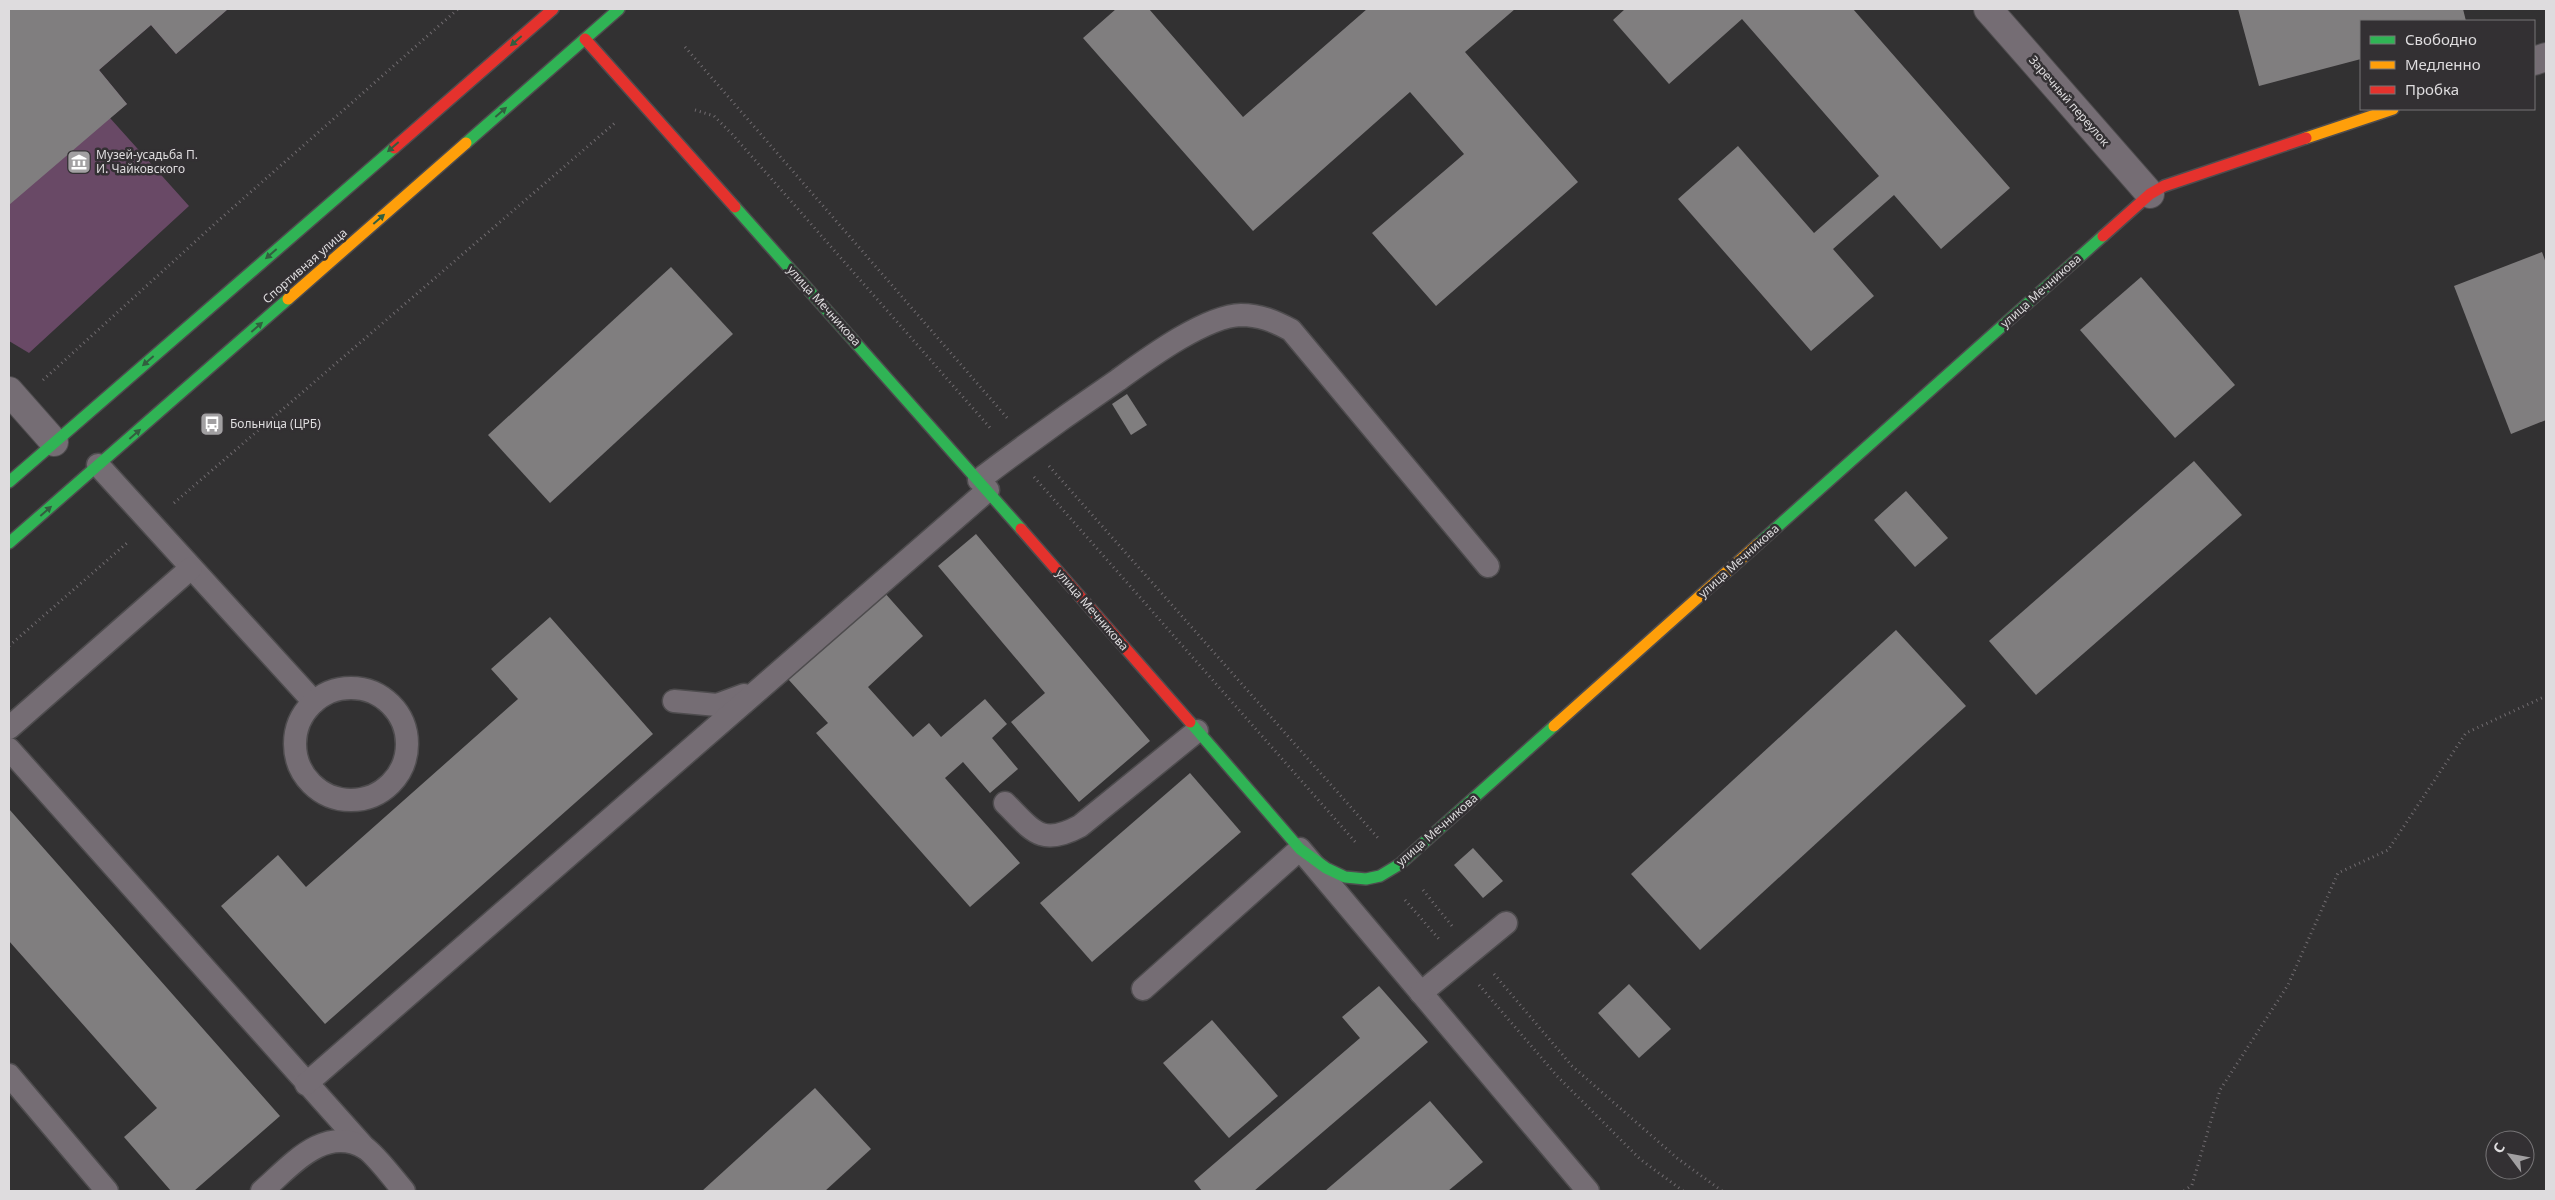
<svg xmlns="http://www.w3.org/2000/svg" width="2555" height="1200" viewBox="0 0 2555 1200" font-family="'Noto Sans',sans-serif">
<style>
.green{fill:#694966}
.building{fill:#807e7f}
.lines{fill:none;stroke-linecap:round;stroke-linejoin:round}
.lane-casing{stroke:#4e4c4e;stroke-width:25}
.street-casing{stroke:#4e4c4e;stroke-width:30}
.fast-casing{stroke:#4e4c4e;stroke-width:14}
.slow-casing{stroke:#4e4c4e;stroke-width:14}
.jam-casing{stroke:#4e4c4e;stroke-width:14}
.path{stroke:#716c70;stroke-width:3;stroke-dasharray:1 4;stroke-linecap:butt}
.lane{stroke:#756d74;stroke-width:22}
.street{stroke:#756d74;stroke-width:28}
.fast{stroke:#30b455;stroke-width:11}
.slow{stroke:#ff9f0a;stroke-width:11}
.jam{stroke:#e5322d;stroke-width:11}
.oneway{fill:#325e3f}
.labels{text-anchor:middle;stroke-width:5;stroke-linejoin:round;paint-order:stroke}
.street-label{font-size:12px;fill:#dedcde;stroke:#333033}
.poi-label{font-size:12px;fill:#dedcde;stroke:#333033;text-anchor:start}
</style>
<rect width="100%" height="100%" fill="#323132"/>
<path class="green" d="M9,9H228L176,54L151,25L99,70L127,104L110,118L189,206L29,353L9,341Z"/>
<g class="building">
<path d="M9,9H228L176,54L151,25L99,70L127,104L9,205Z"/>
<path d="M1116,9H1149L1243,117L1367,9H1515L1465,52L1578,182L1436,306L1372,233L1464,154L1410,92L1253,231L1083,38Z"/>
<path d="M1625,9H1853L2010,188L1941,249L1894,195L1833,249L1874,296L1811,351L1678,199L1738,146L1814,233L1879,176L1742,19L1669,84L1613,20Z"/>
<path d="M2238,9H2463L2466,21H2361V59L2259,86Z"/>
<path d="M2542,252L2546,263V420L2511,434L2454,286Z"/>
<path d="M671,267L733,334L550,503L488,435Z"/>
<path d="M2141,277L2235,385L2175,438L2080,330Z"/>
<path d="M1127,394L1147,425L1131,435L1112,404Z"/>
<path d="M2194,461L2242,515L2036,695L1989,641Z"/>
<path d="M1906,491L1948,538L1915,567L1874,520Z"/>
<path d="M976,534L1150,741L1079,802L1011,722L1045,693L938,566Z"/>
<path d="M884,592L923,636L868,687L913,737L929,723L941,737L985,699L1007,724L992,738L1018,769L990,793L963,762L945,778L1020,863L970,907L816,733L828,723L788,679Z"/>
<path d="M550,617L653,734L325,1024L221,906L278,855L306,887L518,699L491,669Z"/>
<path d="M1896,630L1966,706L1700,950L1631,874Z"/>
<path d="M1190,773L1241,832L1092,962L1040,903Z"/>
<path d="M9,809L280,1116L194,1191H171L124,1137L157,1108L9,941Z"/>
<path d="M1473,848L1503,881L1483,898L1454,865Z"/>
<path d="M1629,984L1671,1029L1639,1058L1598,1013Z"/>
<path d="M1379,986L1428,1042L1254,1191H1202L1194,1181L1360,1038L1342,1017Z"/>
<path d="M1212,1020L1278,1096L1229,1138L1163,1063Z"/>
<path d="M815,1088L871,1149L825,1191H702Z"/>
<path d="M1430,1101L1483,1162L1448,1191H1325Z"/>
</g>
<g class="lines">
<g class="lane-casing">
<g id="lane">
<path d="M98,465L314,702"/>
<path d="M979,480C1025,445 1071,412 1118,380C1147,359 1205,316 1241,315C1260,315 1274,321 1291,330L1488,566"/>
<circle cx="351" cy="744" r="56"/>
<path d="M674,701L717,705L744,695"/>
<path d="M9,728L191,568"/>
<path d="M9,749L365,1148"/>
<path d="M1005,803C1033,831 1041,847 1080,826L1197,731"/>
<path d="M1143,989L1300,849L1588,1191"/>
<path d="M1421,993L1506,923"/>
<path d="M9,1075L107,1191"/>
<path d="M306,1084L988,490"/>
<path d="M262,1191C290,1167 324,1124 365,1148C376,1155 395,1181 404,1191"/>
</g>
</g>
<g class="street-casing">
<g id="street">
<path d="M1988,9L2150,194"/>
<path d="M2534,61L2546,57"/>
<path d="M9,391L54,442"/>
</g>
</g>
<g class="fast-casing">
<g id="fast">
<path d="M466,143L619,9"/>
<path d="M735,207L1021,529"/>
<path d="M9,482L394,148"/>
<path d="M9,543L288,299"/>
<path d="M1758,544L2103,236"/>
<path d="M1190,722L1300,849L1326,868L1345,877L1366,879L1380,876L1400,864L1554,726"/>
</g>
</g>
<g class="slow-casing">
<g id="slow">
<path d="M2306,138L2393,109"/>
<path d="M288,299L466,143"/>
<path d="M1554,726L1758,544"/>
</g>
</g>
<g class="jam-casing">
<g id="jam">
<path d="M585,39L735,207"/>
<path d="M394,148L553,9"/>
<path d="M2103,236L2150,194L2164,186L2306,138"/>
<path d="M1021,529L1190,722"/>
</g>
</g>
<g class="path">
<path d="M685,47L1009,420"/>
<path d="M695,110L714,116L732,134L992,430"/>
<path d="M43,380L219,220L458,9"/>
<path d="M1049,466L1378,838"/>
<path d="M1034,477L1357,844"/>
<path d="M174,503L616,122"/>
<path d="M9,646L127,543"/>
<path d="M1423,890L1452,926"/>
<path d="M1405,900L1439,939"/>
<path d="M1494,974L1572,1066L1677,1158L1722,1191"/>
<path d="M1479,985L1557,1076L1640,1159L1683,1191"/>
<path d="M2184,1191L2192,1185L2220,1090L2288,985L2338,873L2388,850L2466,733L2546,696"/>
</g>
<use href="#lane" class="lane"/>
<use href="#street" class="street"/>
<use href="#fast" class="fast"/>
<use href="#slow" class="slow"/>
<use href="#jam" class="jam"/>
</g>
<defs><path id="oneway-solid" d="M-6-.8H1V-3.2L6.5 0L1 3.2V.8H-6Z" transform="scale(1.25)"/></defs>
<g class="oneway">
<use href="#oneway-solid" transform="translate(516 41) rotate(139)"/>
<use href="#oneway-solid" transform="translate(501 112) rotate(-41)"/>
<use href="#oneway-solid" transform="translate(393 147) rotate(139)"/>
<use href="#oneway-solid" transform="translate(379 219) rotate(-41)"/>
<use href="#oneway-solid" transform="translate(271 254) rotate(139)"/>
<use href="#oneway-solid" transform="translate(257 327) rotate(-41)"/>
<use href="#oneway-solid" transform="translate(148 361) rotate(139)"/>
<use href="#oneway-solid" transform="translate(135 434) rotate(-41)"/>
<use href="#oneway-solid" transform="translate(46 511) rotate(-41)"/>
</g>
<defs>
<g id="museum-square" transform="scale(1.25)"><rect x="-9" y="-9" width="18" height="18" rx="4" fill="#a2a0a2" stroke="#333033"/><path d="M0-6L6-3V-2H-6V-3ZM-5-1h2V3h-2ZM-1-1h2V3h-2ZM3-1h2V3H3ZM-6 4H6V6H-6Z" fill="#fff"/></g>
<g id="bus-square" transform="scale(1.25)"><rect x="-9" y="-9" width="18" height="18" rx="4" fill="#a2a0a2" stroke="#333033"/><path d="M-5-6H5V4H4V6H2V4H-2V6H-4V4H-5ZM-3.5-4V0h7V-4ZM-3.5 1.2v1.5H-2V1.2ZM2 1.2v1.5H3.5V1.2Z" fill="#fff"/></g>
</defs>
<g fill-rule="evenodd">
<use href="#museum-square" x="79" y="162"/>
<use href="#bus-square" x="212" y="424"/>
</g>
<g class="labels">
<g class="street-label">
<text transform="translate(2069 101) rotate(49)" y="4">Заречный переулок</text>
<text transform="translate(305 266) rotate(-41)" y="4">Спортивная улица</text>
<text transform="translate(2041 291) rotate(-42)" y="4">улица Мечникова</text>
<text transform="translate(824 306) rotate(48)" y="4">улица Мечникова</text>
<text transform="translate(1739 561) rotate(-42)" y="4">улица Мечникова</text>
<text transform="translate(1092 610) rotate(49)" y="4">улица Мечникова</text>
<text transform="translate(1437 830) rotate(-41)" y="4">улица Мечникова</text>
</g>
<g class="poi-label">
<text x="96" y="159">Музей-усадьба П.<tspan x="96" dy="14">И. Чайковского</tspan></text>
<text x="230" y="428">Больница (ЦРБ)</text>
</g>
</g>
<rect width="2555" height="1200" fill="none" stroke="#dedcde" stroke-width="20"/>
<rect x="2360" y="20" width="175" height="90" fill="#333033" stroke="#777577"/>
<rect x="2370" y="36" width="25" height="8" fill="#30b455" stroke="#777577"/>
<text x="2405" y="45" font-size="15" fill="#dedcde">Свободно</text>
<rect x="2370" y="61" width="25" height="8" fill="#ff9f0a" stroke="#777577"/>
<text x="2405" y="70" font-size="15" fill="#dedcde">Медленно</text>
<rect x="2370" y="86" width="25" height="8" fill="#e5322d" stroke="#777577"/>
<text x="2405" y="95" font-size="15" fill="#dedcde">Пробка</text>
<g transform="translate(2510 1155) rotate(302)"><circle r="24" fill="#333033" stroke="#777577"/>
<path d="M0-4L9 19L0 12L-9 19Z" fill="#a2a0a2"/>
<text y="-8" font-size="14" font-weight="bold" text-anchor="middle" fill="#dedcde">С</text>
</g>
</svg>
